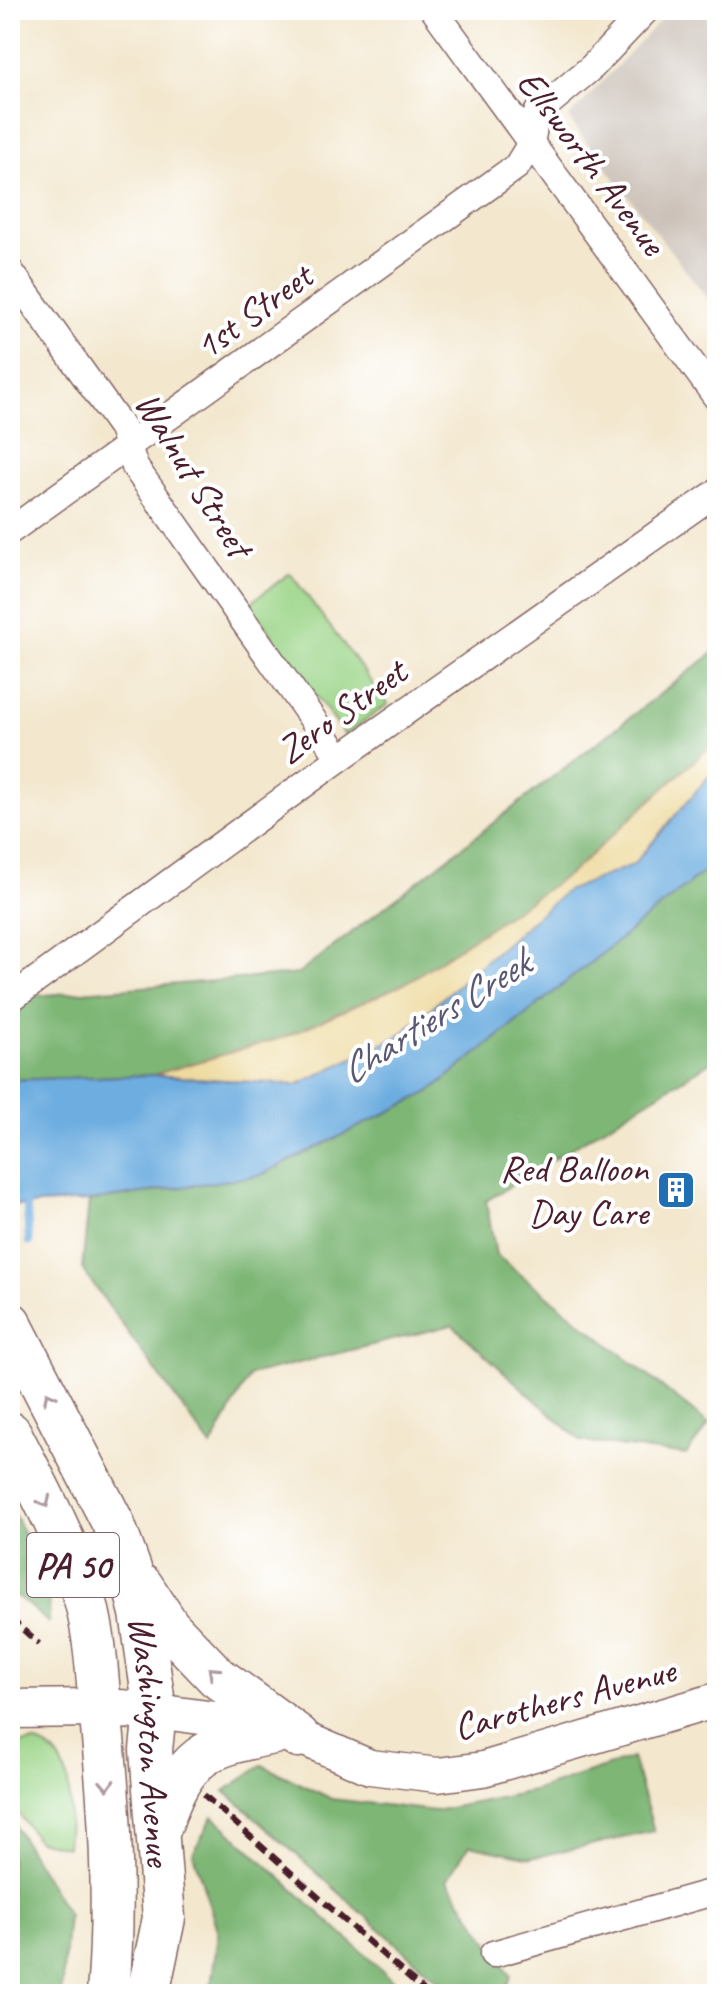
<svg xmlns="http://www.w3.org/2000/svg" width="727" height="2004" viewBox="0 0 727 2004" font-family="Caveat,sans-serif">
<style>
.industrial{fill:#ccc2b9}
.green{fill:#9cd589;stroke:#737a5a;stroke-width:2}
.forest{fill:#7db675;stroke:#646a50;stroke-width:2}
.sand{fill:#eeda9e;stroke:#9c7c64;stroke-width:2}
.water{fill:#6dade0;stroke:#5c6686;stroke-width:2}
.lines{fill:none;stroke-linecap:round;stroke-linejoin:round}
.stream{stroke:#6dade0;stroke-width:8}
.minor-casing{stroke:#856564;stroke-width:29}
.tertiary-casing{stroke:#856564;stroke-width:37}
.secondary-casing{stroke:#856564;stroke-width:41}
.primary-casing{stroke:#856564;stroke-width:45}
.minor{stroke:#fff;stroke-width:26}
.tertiary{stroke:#fff;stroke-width:34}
.secondary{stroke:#fff;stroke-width:38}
.primary{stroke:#fff;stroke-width:42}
.rail{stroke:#4a1f2b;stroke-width:6;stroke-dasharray:12 6;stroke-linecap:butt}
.oneway{stroke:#ae9aa0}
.labels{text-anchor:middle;stroke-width:8;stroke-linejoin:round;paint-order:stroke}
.shield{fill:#fff;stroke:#80626b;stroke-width:2}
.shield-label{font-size:36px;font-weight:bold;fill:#4a1f2b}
.street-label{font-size:38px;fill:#4a1f2b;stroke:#fff}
.poi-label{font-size:38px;fill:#4a1f2b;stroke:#fff;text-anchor:end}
.water-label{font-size:40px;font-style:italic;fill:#585873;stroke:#fff}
</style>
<rect width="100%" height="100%" fill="#fff"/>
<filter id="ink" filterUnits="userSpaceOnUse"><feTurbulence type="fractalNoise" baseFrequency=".0125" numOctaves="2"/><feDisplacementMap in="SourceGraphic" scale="16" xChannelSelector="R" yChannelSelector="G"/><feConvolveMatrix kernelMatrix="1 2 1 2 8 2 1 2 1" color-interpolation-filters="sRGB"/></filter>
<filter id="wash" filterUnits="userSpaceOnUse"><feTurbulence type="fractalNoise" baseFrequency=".006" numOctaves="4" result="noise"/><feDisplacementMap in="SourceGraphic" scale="32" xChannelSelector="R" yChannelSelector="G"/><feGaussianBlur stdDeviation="1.8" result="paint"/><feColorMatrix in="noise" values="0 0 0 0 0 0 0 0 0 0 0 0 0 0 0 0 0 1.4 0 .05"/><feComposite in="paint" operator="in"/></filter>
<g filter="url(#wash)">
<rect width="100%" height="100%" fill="#f3e7ce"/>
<path class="industrial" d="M670,10H717V311L568,118Z"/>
<g class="green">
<path d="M290,573L388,704L345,735L249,604Z"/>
<path d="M33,1742C80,1753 69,1811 67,1847L37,1840L10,1801V1745Z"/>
</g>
<g class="forest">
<path d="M717,650V740L571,873L406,983L285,1037L153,1075L10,1080V998L298,974Z"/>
<path d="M717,861V1058L486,1201L496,1255L709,1424L686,1455L581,1441L452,1325L250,1375L211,1447L82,1269L89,1201L261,1175L429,1092Z"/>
<path d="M10,1506L50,1586L49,1623L10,1590Z"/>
<path d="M632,1758L654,1831L531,1858L469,1845L447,1880L511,1976L503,1994H453L225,1791L262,1765L332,1799L435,1811L533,1791Z"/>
<path d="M213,1816L408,1994H302L297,1991L294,1994H210L218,1933L193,1853Z"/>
<path d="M10,1818L68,1915L61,1994L10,1985Z"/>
</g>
<path class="sand" d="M717,740V767L633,865L566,891L399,1036L297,1085L153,1075L285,1037L406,983L571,873Z"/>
<path class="water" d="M717,767V861L429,1092L261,1175L89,1201L10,1206V1080L153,1075L297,1085L399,1036L566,891L633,865Z"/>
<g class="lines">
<path class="stream" d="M26,1195L29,1242"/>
</g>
</g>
<g filter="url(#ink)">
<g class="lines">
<g class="minor-casing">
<g id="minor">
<path d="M434,10L717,398"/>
<path d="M10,271L122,428L135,467L340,758"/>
<path d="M10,531L517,166L531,143L537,113L592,67L646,10"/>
<path d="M10,994L13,997L340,758L717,492"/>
<path d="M493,1954L717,1891"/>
</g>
</g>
<g class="tertiary-casing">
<path id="tertiary" d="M155,1711L238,1722L274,1733L298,1736L370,1767L438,1775L483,1769L717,1700"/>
</g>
<g class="secondary-casing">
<path id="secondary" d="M10,1709L100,1708L155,1711"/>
</g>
<g class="primary-casing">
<g id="primary">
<path id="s1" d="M10,1323L113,1523L130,1569L141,1613L155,1711L151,1750L164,1918L148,1994"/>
<path d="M10,1433C37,1486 68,1541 85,1599C95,1634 97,1672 100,1708C110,1803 116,1899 108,1994"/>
<path d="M142,1586L169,1627L217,1677L298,1736"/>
<path d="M161,1825C184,1756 204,1746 274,1733"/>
</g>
</g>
<use href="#minor" class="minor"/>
<use href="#tertiary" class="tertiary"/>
<use href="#secondary" class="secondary"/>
<use href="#primary" class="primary"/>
<g class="rail">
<path d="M10,1618L39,1644"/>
<path d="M204,1795L427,1994"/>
</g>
</g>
<defs><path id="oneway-chevron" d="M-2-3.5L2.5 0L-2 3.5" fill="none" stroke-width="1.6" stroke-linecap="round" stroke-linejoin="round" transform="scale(2)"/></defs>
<g class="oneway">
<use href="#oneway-chevron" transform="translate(49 1397) rotate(-118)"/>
<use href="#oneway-chevron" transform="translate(45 1502) rotate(64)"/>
<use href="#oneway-chevron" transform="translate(213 1672) rotate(-137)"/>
<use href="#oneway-chevron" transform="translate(107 1785) rotate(87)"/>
</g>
</g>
<defs>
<g id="building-square" transform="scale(2)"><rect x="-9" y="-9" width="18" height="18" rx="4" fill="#1f6fb2" stroke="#fff"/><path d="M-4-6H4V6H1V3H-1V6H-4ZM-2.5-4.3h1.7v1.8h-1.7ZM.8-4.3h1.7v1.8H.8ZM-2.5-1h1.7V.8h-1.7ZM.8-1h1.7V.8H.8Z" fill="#fff"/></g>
</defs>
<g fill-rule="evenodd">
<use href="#building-square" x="676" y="1190"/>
</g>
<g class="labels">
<rect class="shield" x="27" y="1533" width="92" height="64" rx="6"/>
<g class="shield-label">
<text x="73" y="1578">PA 50</text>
</g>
<g class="street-label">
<text transform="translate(592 162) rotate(53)" y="13">Ellsworth Avenue</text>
<text transform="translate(253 311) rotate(-36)" y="13">1st Street</text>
<text transform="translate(194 474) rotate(58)" y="13">Walnut Street</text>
<text transform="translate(341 711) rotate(-36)" y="13">Zero Street</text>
<text transform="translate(564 1698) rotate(-15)" y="13">Carothers Avenue</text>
<text dy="13" stroke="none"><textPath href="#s1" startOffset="448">Washington Avenue</textPath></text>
</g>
<g class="poi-label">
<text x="648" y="1181">Red Balloon<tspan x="648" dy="44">Day Care</tspan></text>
</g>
<g class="water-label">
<text transform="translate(434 1016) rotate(-32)" y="14">Chartiers Creek</text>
</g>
</g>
<rect width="727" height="2004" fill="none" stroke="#fff" stroke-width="40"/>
</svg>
